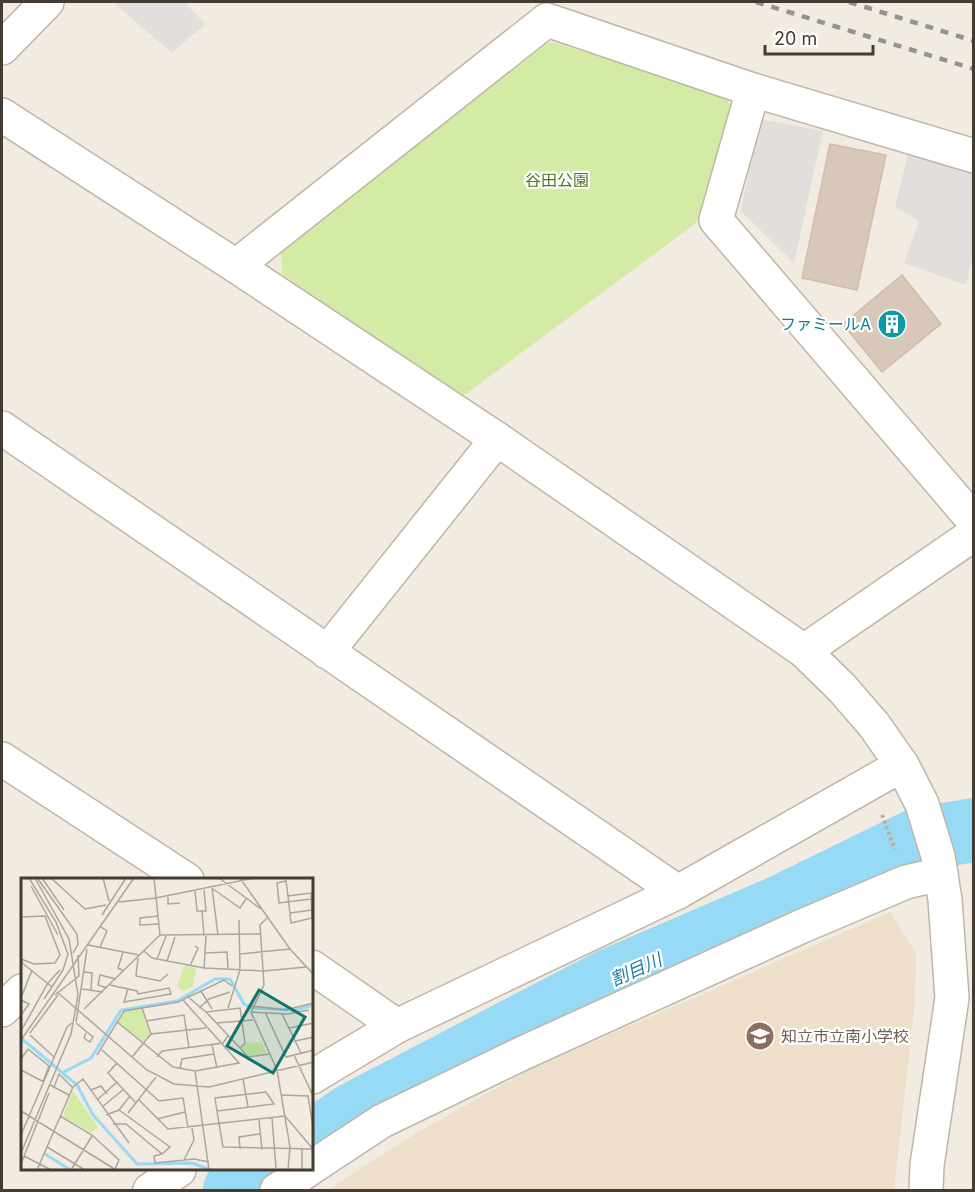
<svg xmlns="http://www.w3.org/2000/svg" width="975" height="1192" viewBox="0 0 975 1192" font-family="Inter,'Noto Sans JP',sans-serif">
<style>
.education{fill:#eddfca}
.green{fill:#d4eba6}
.parking{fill:#e2dedb}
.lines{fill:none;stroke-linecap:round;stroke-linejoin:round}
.river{stroke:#97daf5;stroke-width:64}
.building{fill:#d8c8b9;stroke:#d0bca9;stroke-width:1.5}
.minor-casing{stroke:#c1b5a7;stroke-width:36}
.path{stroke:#c1ac94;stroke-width:4;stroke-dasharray:3 3;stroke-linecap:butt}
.minor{stroke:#fff;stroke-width:33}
.rail{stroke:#939393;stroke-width:4.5;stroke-dasharray:8 8;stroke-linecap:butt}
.labels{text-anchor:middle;stroke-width:4.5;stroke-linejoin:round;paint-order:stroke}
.park-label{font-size:16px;fill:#4d7922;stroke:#fff}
.culture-label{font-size:16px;fill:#0d838f;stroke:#fff;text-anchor:end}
.education-label{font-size:16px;fill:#785e54;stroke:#fff;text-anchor:start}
.water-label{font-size:18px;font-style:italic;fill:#227ea6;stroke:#fff}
.inset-river{fill:none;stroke:#97daf5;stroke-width:3}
.inset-road{fill:none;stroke:#aca59b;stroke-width:1.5}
.view{fill:#0f766e;fill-opacity:0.15;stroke:#0f766e;stroke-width:3}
.inset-edge{fill:none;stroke:#443b32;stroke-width:3}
</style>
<rect width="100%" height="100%" fill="#f2ebe1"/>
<path class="education" d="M890,912L916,953L915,1001L894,1190H327L418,1132L529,1070Z"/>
<path class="green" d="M543,42L555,43L724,95L733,110L696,223L462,397L282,274L281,248Z"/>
<g class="parking">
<path d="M113,2H191L187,5L205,24L172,53Z"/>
<path d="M758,119L823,131L794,263L741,211Z"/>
<path d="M908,153L973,174V255L966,285L904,263L919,221L895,207Z"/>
</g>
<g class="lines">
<g class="river">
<path d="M312,1142L356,1113L609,981L779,908L920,839L974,830"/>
<path d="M235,1190L268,1170"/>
</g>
</g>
<g class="building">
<path d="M830,144L886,155L857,290L802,278Z"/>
<path d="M902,275L941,324L882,372L843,324Z"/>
</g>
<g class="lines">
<g class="minor-casing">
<g id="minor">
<path d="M2,48L47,2"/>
<path d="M2,115L236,266L497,439L804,651L842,688L874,725L902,765L922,804L938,856L945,900L952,998L927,1165L926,1190"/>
<path d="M974,156L753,90L716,220L974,521"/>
<path d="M236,266L547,20L753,90"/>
<path d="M2,428L678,892"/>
<path d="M804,651L974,534"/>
<path d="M327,652L497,439"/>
<path d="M2,759L187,880"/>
<path d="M312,967L397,1026"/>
<path d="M2,1010L22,991"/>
<path d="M312,1077L397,1026L678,892L902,765"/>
<path d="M312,1167L382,1121L523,1053L800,927L906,882L941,874"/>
<path d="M150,1190L179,1170"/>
<path d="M277,1190L308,1170"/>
</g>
</g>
<path class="path" d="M882,815L895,850"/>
<use href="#minor" class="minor"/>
<g class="rail">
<path d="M756,2L974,69"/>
<path d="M849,2L974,41"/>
</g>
</g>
<defs>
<g id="building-disc" transform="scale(1.5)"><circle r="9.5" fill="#0f9aa8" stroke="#fff"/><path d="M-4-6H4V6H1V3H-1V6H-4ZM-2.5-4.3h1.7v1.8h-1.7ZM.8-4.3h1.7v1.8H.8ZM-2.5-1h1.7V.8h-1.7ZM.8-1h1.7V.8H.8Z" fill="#fff"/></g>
<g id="school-disc" transform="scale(1.5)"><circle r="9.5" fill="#8d6e63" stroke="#fff"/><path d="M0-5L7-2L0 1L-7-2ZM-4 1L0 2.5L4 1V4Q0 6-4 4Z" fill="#fff"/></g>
</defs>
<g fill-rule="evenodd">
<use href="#building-disc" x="892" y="324"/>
<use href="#school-disc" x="760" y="1036"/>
</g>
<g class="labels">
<g class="park-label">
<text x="557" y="186">谷田公園</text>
</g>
<g class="culture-label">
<text x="871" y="330">ファミールA</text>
</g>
<g class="education-label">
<text x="781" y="1042">知立市立南小学校</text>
</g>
<g class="water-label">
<text transform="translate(636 970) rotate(-24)" y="6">割目川</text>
</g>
</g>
<g transform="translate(21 878)">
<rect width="292" height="292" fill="#f2ebe1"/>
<path d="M163,88L175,90L172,109L162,113L156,108ZM120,131L129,156L122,164L97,144L103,134ZM241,164L245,175L228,178L220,171L225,165ZM52,213L77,249L71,255L42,238Z" fill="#d4eba6"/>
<path class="inset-river" d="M1,161L56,207L72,237L116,286L171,285L190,292M43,194L70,180L100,132L156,123L194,101H209L223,126L231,130L275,132L293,127M24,276L48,291"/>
<path class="inset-road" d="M8,0L35,44L47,76L42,92L23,121M21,0L43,32M30,0L64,31L85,27M82,0L88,23M133,0L139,57M198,0L240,31M219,0L269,71L293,97M17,1L56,56L57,66L52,75M10,8L37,57M191,10L197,57M192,11L219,30L225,21M174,13L176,33H181L183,58M290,15L291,40L270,45L267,18ZM267,18L265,3L256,5L258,25L290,21M147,19V26L159,25M98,24L135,20L233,0M181,33H185L183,12M269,35L291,32M81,37L105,0M137,38L119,40V47L138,46M0,39L24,38L39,77L34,85L13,86L0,81M246,40L239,47L243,107L230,134L256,192L269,269L267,292M139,57L239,56M67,67L118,77M79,69L86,53L80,49M123,73L131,80L183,90L243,93L285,89M102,74L97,90L103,93M184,75L206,74L207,90M219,76L269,71M117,80L115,98L139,103L147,96M136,81L145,58M146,83L154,59M0,84L31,109M169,88L177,70L174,68M183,90L185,58M63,94L71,95L70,112M89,107L116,113L117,116L148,110L150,116L103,124L107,111M86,110L77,107L79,97L95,101M61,111L82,114M180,113L191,131M36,114L126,192L153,206L188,209L293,184M34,117L58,98L57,77M166,118L185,134M0,120L11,92M0,122L8,126L0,137M231,128L264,132L293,125M121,130L130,156M178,130L188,121L209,114M207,130L219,92L218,42M219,130L224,165L219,170L185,134ZM63,131L139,57M230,134L267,136L288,132M244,134L265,179L293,172M261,136L280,175M125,143L163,137L168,170M55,144L66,71M96,144L152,189L174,193L218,185L162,122M55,145L72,159L69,164L63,160L65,155M196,145L232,142M268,150L293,145M0,153L27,105L39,92M9,155L37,117M9,157L34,180M0,162L113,0M274,163L293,159M191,167L196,190M219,170L227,179L248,176M81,172L138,223L162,220L167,250M76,177L103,133L157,124L203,102L211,108M273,177L292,218M111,179L130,156L185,150M136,179L141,173L202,165L207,158M0,181L7,171L28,188L22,204M96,185L87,195L115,225M159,190L161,181L193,176M0,192L23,204M174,193L188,292M222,201L227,229M29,207L48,217M33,209L38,196L52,210M70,212L80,208L86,216M260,217L288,218M287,218L293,255M77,221L96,204M117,221L147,251L264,238L292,271M81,229L103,211M0,233L95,292M196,233L253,226L245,214L194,220L196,233L202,269L293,271M107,235L135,199M85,237L98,232L109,218M39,238L71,257L98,282L94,291M251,240L255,290M136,241L164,234M238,242L241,272M92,246H105L141,276L149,269L98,232M0,257L46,149L51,145M26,269L64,292M281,270V292M219,271L218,259L239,256M0,275L50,156L57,117L48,61L14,0M141,276L133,278L134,285L173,281L188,284M3,278L30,292M163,282L173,262L171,250M0,286L28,215M16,292L52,209L62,201L108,265M50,292L71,258M226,292H261"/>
<path class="view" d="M238,112L284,139L252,195L206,168Z"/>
<rect width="292" height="292" class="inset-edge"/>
</g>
<rect width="975" height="1192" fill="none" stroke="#443b32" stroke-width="6"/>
<path d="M765 45v9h108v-9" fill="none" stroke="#443b32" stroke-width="3"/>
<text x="774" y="45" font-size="18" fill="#443b32" stroke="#ffffff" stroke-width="4.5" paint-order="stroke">20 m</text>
</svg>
